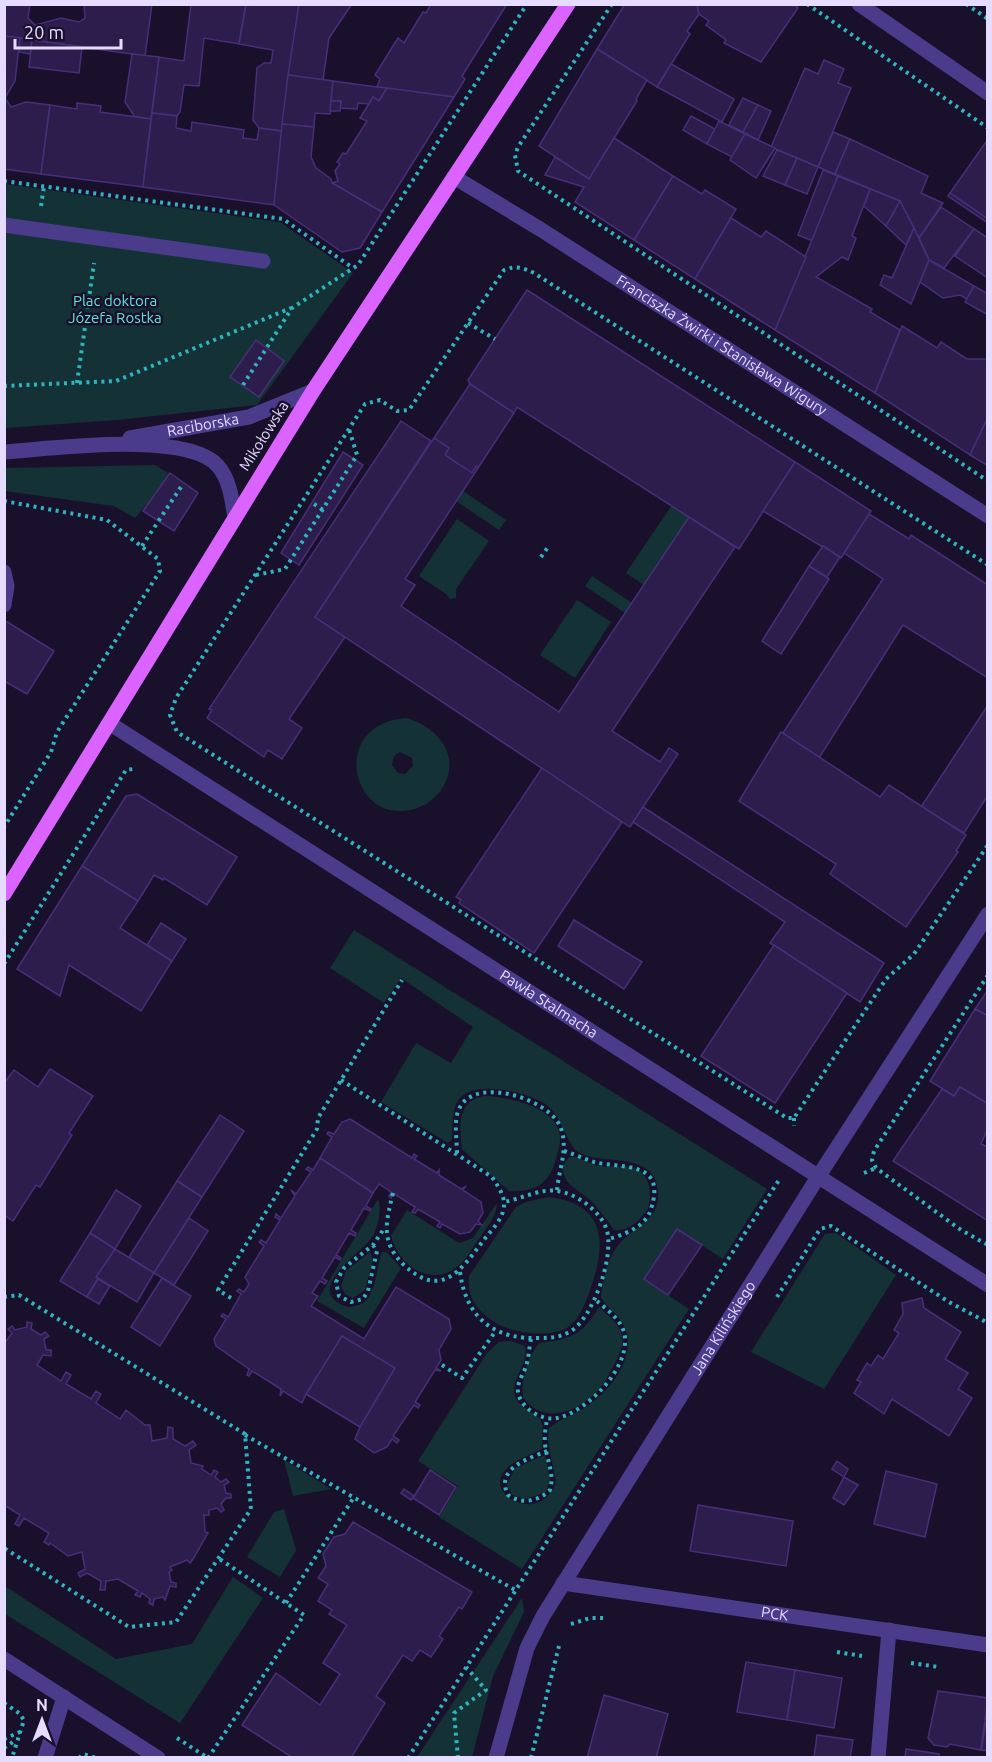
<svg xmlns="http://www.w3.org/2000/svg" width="992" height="1762" viewBox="0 0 992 1762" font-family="Ubuntu,sans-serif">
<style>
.green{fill:#143236;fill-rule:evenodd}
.building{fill:#2d1d4d;stroke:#482e79;stroke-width:1.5}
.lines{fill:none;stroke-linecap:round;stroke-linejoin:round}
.path{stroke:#2fb4c0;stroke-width:4;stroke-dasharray:3 4.5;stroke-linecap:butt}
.minor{stroke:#4a3b8b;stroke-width:15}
.major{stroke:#db63ff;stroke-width:15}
.labels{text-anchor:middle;stroke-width:5;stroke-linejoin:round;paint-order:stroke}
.park-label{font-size:15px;fill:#64e3d5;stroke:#19112c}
.street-label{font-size:15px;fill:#e5dcff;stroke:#19112c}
</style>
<rect width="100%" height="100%" fill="#19112c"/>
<g class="green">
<path d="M5,184L280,222L353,273L257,405L117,420L5,428Z"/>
<path d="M155,465L171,475L135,518L114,506L5,491V468Z"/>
<path d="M463,491L506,520L499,530L456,501Z"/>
<path d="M672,505L689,517L644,585L626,573Z"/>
<path d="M457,519L489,541L456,589V598L450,599L446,594L419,576Z"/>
<path d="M592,576L632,603L625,613L585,586Z"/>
<path d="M577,600L611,622L575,678L540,655Z"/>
<path d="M406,718C436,726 462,755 443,787C436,798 427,805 414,809C351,827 328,724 406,718ZM400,752L412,758L413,766L405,774L398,773L392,765L394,756Z"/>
<path d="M354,930L767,1189L723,1259L677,1229L644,1279L689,1309L522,1569L439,1517L458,1486L418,1461L487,1353L499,1342L511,1341L525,1346C529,1363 514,1375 514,1391C515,1408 534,1409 541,1421C545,1429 541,1441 542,1449C532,1454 521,1458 512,1464C473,1491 541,1529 556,1482L548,1441L549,1428C559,1420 570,1416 581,1410C608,1395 639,1357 624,1326C619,1314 606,1308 601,1297C603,1280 608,1255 621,1242C639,1224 664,1217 657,1185C650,1153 604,1164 582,1154C566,1147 564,1120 549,1107C532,1092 475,1079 459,1099C451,1110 453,1126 452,1139L448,1143L381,1102L416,1043L451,1063L473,1027L401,978L384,1003L330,968Z"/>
<path d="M484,1096C508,1097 562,1107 560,1141C560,1147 557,1153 556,1159C550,1183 534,1193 509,1191L462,1149C459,1127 457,1101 484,1096Z"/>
<path d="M569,1157C579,1156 587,1163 596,1165C608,1169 623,1164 634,1168C651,1174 652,1195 648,1209C640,1220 628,1232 614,1230C607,1220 599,1208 589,1199C576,1188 565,1186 562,1167Z"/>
<path d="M548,1197C605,1203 607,1242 591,1287C586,1302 579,1322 565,1329C546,1338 510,1333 493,1321C476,1310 467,1297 469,1276L516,1207L526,1202Z"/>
<path d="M378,1199C382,1208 378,1225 374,1234C368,1249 303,1287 342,1305C348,1308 352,1307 359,1305C376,1300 376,1267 382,1252H386L401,1268L364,1328L317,1301Z"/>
<path d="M497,1203C497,1216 488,1225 481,1236C474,1245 467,1259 458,1266C431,1288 399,1266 391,1236L407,1210L459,1243L473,1238Z"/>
<path d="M836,1233L896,1275L824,1389L751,1352L825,1234Z"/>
<path d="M370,1252L373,1259L365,1290L353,1298L345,1294L341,1286L346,1271Z"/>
<path d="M599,1307C607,1315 620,1324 622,1336C624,1345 619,1355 615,1363C611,1369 608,1377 604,1383C585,1409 546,1429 523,1397C521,1380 527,1357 539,1343C570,1339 582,1336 599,1307Z"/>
<path d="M545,1455L550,1480L546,1492L526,1499L512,1495L507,1485L515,1468Z"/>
<path d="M284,1460L331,1489L293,1496Z"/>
<path d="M284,1509L296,1550L280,1577L247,1557L274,1512Z"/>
<path d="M233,1577L263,1598L180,1723L5,1614V1586L116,1659L192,1644Z"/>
<path d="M522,1598L524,1612L493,1676L472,1757H417Z"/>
</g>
<g class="building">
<path d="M4,4H30L28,18L35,25L33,40L4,36Z"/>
<path d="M84,4H152L145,56L33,40L35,25L61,18L79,22L85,18Z"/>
<path d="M191,4H246L239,44L204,38L199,86L184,85L180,112L177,116L152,113L159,57L184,61Z"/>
<path d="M246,4H299L282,131L259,128L253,120L257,68L264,63H271L273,50L239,44Z"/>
<path d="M299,4H352L329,38L323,80L288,75Z"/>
<path d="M431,4H507L462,76L465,79L454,97L377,87L380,79L375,75L398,38L404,43L423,12L426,13Z"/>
<path d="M625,4H697L699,14L687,31L690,34L657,87L597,49Z"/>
<path d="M697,4H793L798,8L761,62L724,43L726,40L706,25L709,21L699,14Z"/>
<path d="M4,36L20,38L15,81L5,98L11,107L26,102L50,105L41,174L4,169Z"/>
<path d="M20,38L32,40L30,54L19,52Z"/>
<path d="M32,40L82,47L79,73L29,67Z"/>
<path d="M597,49L647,80L636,99L637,101L589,179L539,146Z"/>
<path d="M132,54L159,57L151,119L135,117L125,102Z"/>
<path d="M824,60L844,69L838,83L851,88L818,167L771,147L805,68L818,74Z"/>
<path d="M671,64L734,99L722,122L657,87Z"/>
<path d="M288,75L333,81L330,114L315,113L314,127L282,124Z"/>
<path d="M333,81L377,87L387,88L379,101L373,97L369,104L358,103L357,109L340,108L341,101H331Z"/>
<path d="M387,88L454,97L382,212L332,183L338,181L335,171L340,164L337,162L343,153L346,154L367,121L360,118L373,97L379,101Z"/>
<path d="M743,98L758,105L743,132L729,125Z"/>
<path d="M331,101H341L340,111H330Z"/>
<path d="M77,103L101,106L100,112L151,119L143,187L41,174L50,105L77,109Z"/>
<path d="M758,105L771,111L758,140L743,132Z"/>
<path d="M152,113L177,116L176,128L191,131L192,122L244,130L243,138L257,140L259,128L282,131L274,205L143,187Z"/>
<path d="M691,116L715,129L707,144L683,130Z"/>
<path d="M719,121L745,134L732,157L707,144Z"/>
<path d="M282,124L314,127L311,157L316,168L331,179L332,183L382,212L360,248L342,252L274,205Z"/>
<path d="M833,132L850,139L835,174L818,167Z"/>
<path d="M745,134L775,148L756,178L730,160Z"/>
<path d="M614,138L673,176L634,240L575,202L584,187L545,175L555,157L589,179Z"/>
<path d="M850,139L928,176L921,193L943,203L919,238L900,201L835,174Z"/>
<path d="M988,139V219L950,193Z"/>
<path d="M777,150L797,158L785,185L763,176Z"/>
<path d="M797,158L818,167L807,194L785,185Z"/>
<path d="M823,170L838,176L813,241L798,235Z"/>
<path d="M673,176L702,194L705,190L736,209L695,279L634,240Z"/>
<path d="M838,176L870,189L852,236L856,238L848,260L842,257L816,277L872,309L870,312L900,330L875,393L775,330Z"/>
<path d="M870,189L900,201L886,226L864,206Z"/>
<path d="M950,193L988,219V223L948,196Z"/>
<path d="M900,201L914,228L906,245L886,226Z"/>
<path d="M941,207L974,229L944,268L929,260L919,238Z"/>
<path d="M731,218L761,237L766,231L806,257L775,330L695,279Z"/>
<path d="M914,228L929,260L911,304L880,285L884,275L892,278Z"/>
<path d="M974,229L988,238V278L955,256Z"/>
<path d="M929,260L974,286L967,299L960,295L943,298L920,282Z"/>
<path d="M974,286L988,294V315L965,302Z"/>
<path d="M527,290L795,462L739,549L517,407L514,413L470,384L468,380Z"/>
<path d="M902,326L937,348L941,342L967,359H987L988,350V417L970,455L875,393Z"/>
<path d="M256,340L284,361L259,397L230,377Z"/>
<path d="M470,384L514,413L478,468L476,466L472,473L445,455L449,448L434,438Z"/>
<path d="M988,417V466L970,455Z"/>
<path d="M401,421L431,441L315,617L345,637L289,719L302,728L282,759L268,750L264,757L207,718L212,710L209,709Z"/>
<path d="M434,438L449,448L445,455L472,473L476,466L478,468L405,579L415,585L401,606L559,712L689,517L735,547L612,731L660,762L669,748L678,754L630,827L315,617Z"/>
<path d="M343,452L363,465L299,565L281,553Z"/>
<path d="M795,462L871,511L841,558L763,511Z"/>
<path d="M170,473L198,493L174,531L143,511Z"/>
<path d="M869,514L909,539L911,535L988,585V678L903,625L819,758L783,733L883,579L844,553Z"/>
<path d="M823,546L840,557L827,577L809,566Z"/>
<path d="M809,566L829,579L781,654L762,641Z"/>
<path d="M4,620L54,651L27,694L4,681Z"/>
<path d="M988,705V795L964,833L921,807Z"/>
<path d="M781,732L880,797L889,785L966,835L956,851L958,852L906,927L830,874L836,864L739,801Z"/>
<path d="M542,768L622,822L534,953L459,903L461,900L456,897Z"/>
<path d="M137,794L237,857L207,905L164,878L163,880L154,875L138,901L82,866L126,796Z"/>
<path d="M643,807L884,963L860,1002L770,943L785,922L633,822Z"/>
<path d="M82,866L138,901L120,928L172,961L141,1011L69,965L60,996L17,969Z"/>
<path d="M574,920L642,962L624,989L558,946Z"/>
<path d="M161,923L186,939L172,961L147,945Z"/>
<path d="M774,945L847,993L775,1103L701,1056Z"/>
<path d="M988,990V1016L975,1009Z"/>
<path d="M975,1009L988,1016V1104L960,1087L954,1096L930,1081Z"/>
<path d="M50,1069L93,1096L69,1133L72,1135L40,1187L36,1185L13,1221L4,1215V1083L14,1070L38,1087Z"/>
<path d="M960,1087L988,1104V1128L981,1144L988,1147V1221L893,1161L942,1089L954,1096Z"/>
<path d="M220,1115L244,1131L202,1197L177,1181Z"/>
<path d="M350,1119L412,1158L414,1154L417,1156L414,1159L437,1173L439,1170V1175L461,1189L465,1187L463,1190L481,1202L483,1213L478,1221L482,1225L476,1224L470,1232L460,1234L442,1224L440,1228L437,1226L440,1222L418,1209L415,1213L412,1212L415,1207L393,1193L391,1198L389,1196L391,1192L379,1184L373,1193L320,1158L332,1137L327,1134L328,1132L334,1134L342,1122Z"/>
<path d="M320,1158L373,1193L366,1206L371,1209L370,1211L364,1208L351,1230L356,1233L355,1236L349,1233L336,1255L341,1258L340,1260L335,1257L322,1278L327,1281L325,1284L320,1281L312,1293L318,1296L311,1306L364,1339L396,1287L449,1319L451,1329L439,1350L441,1360L436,1368L441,1371L435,1370L415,1402L420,1405L418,1408L414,1405L393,1436L399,1440L397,1443L392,1439L387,1447L374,1453L355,1439L360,1427L306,1394L302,1403L283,1391L280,1396L281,1389L252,1371L249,1376L247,1375L249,1369L216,1346L214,1339L226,1319L221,1316L223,1314L228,1317L241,1294L237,1291L239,1289L244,1292L249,1284L245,1277L264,1246L259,1242L261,1240L266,1243L280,1220L275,1217L276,1214L281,1218L295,1196L291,1190L296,1194L311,1172L306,1169L308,1167L313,1170Z"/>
<path d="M177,1181L202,1197L154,1273L129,1257Z"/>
<path d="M116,1190L141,1206L115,1249L90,1233Z"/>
<path d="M189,1218L208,1231L174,1285L154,1273Z"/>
<path d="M677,1229L702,1245L668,1295L644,1279Z"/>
<path d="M90,1233L115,1249L87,1297L60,1281Z"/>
<path d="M115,1249L154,1273L137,1302L96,1277Z"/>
<path d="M162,1278L191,1296L160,1346L131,1327Z"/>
<path d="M98,1279L110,1286L99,1304L87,1297Z"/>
<path d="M922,1298L924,1308L961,1332L945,1359L968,1373L958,1389L972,1398L949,1436L892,1399L884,1414L854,1393L861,1382L857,1380L867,1363L871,1366L878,1355L883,1359L899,1333L894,1330L903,1314L902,1303Z"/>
<path d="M27,1322L32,1323L31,1329L41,1335L45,1332L49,1336L44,1339L46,1350H51V1356L43,1355L37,1365L61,1381L66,1372L71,1375L66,1384L91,1399L96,1391L101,1394L96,1403L120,1419L126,1410L145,1425H150L152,1441L167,1438L168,1427L173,1428V1439L185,1446L193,1441L196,1445L189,1450L191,1463L203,1466L202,1469L211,1475L214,1470L218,1472L215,1477L221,1482L226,1479L229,1482L224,1485L226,1493L231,1494V1498H226L221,1504L224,1510L221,1512L217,1508L209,1510V1515H204L205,1532L208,1533L193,1559L190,1563L187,1560L170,1567L172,1570L169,1572L171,1582L176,1583V1587L170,1586L165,1600L163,1597L154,1599L153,1605L149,1603L150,1599L142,1593L140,1597L135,1595L138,1591L118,1579L106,1581L105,1590H100L101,1581L87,1573L80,1577L78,1573L85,1569L82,1552L68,1556L50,1543L49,1545L44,1542L49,1533L24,1518L19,1526L15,1524L20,1515L4,1505V1344L12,1333L8,1329L12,1326L15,1330L27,1327Z"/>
<path d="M342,1336L395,1368L360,1427L306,1394Z"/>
<path d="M837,1461L848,1469L844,1477L832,1469Z"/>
<path d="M430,1470L456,1487L439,1515L413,1498Z"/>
<path d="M886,1471L937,1484L925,1537L874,1524Z"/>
<path d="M844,1477L858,1485L844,1505L833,1498Z"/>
<path d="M404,1489L414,1496L411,1500L401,1493Z"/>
<path d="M698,1505L793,1521L786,1566L690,1551Z"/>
<path d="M353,1522L472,1592L462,1609L459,1607L439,1636L443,1639L431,1657L420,1650L412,1661L403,1655L376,1696L385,1703L351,1758H293L242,1725L276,1673L320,1705L340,1674L323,1663L347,1625L329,1614L332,1610L318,1601L328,1584L318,1578L326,1566L323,1554L334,1537L345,1534Z"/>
<path d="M746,1662L795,1670L787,1720L737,1712Z"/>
<path d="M795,1670L842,1678L834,1728L787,1720Z"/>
<path d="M938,1691L988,1698L981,1750L950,1744L947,1747L934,1745L928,1738Z"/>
<path d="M604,1695L668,1714L656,1758H587Z"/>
<path d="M988,1712V1751L981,1750Z"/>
<path d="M817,1735L853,1740L850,1758H814Z"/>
<path d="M906,1749L939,1754V1758H905Z"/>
</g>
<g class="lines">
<g class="path">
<path d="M612,4L518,147L515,155L518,171L988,481"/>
<path d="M807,4L988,128"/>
<path d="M966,4L988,19"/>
<path d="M4,181L283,219L353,268"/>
<path d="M41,206L44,186"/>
<path d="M468,323L495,339"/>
<path d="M77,383L94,263"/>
<path d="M243,385L292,308L358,265L527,4"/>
<path d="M4,386L116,381L291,308"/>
<path d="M4,501L107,520L158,559L160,571L57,732L51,752L4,827"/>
<path d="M314,504L323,510"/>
<path d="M142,546L183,484"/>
<path d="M541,557L548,547"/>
<path d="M988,565L534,273C524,268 516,265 504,270L409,410L397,411L380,400L365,404L176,698L170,715L177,732L787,1118H794L886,979L914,954L988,845"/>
<path d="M256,575L285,569L357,455L349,429"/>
<path d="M4,964L126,770L133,769"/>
<path d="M988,975L874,1151L872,1160L876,1168L961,1230L988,1245"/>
<path d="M341,1080L492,1177C497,1185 503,1193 504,1202C505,1218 492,1229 483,1241C460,1272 440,1299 404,1265C380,1242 386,1222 393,1193"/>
<path d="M794,1118V1126"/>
<path d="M564,1151C574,1154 584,1159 594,1162C622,1169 667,1160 651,1209C646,1227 623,1235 608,1239"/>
<path d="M457,1153C457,1139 453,1119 460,1107C477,1076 548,1099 560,1126C569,1147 559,1169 557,1190"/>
<path d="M864,1173L876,1168"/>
<path d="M373,1245L377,1251L368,1291L363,1299L351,1302L339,1296L336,1282L344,1268L373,1245L385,1227"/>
<path d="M460,1272C466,1318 494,1340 540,1338C552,1338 561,1337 571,1331C593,1318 616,1253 606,1228C600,1211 576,1193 557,1191C541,1188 521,1199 504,1202"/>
<path d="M4,1297L19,1295L245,1434L251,1509L176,1622L129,1627L4,1548"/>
<path d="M777,1297L820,1229L831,1226L949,1302L988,1323"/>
<path d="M231,1298L218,1290L317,1129L318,1118L402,980"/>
<path d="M531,1339C529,1348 529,1357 526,1366C524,1373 518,1381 518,1388C516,1405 541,1422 557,1418C586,1412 627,1371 625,1339C625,1322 607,1310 596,1300"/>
<path d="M442,1365L462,1378L495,1332"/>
<path d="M245,1435L515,1590"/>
<path d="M547,1451C527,1459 495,1469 508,1495C522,1505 539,1501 550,1490C555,1474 546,1459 545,1443C544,1435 546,1427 547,1419"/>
<path d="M286,1603L354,1497"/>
<path d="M571,1624L590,1618H607"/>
<path d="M837,1652L862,1656"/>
<path d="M911,1663L939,1667"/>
<path d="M4,1703L19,1713L24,1720L12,1758"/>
<path d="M177,1738L208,1758"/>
<path d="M4,1739L20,1732"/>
<path d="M4,1748L16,1740"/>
<path d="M79,1758L83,1754L97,1758"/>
<path d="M208,1758L304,1615L218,1558"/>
<path d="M408,1758L779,1180"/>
<path d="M458,1758L454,1713L486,1690L466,1667"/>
<path d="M531,1758L559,1646"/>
</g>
<g class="minor">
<path d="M859,4L988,93"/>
<path id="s1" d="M454,177L540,229L988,516"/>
<path d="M4,225L263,261"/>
<path id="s2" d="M130,438L249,417L313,391"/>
<path d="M4,452C49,449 188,430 218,466C230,480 232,500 235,518"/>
<path d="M4,572L7,586L4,605"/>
<path id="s3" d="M109,723L988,1285"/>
<path id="s4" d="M563,1583L988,1645"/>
<path d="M4,1659L158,1758"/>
<path d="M45,1758L64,1697"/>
<path id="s5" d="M496,1758L527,1648L543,1616L818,1177L988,914"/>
<path d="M878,1758L889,1630"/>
</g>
<path class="major" d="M4,894L313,391L568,4"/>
</g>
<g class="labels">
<g class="park-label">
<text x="115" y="306">Plac doktora<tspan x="115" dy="17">Józefa Rostka</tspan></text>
</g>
<g class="street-label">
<text dy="5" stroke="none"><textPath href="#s1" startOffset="316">Franciszka Żwirki i Stanisława Wigury</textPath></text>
<text dy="5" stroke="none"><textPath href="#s2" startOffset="74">Raciborska</textPath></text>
<text transform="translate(264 436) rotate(-58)" y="5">Mikołowska</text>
<text dy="5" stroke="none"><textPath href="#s3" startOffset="522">Pawła Stalmacha</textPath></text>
<text dy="5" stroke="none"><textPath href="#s5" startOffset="490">Jana Kilińskiego</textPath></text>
<text dy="5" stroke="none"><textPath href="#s4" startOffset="214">PCK</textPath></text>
</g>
</g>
<rect width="992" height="1762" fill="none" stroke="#e5dcff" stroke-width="12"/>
<g transform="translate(42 1720)" stroke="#19112c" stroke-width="4.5" paint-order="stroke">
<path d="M0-4.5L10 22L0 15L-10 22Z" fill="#e5dcff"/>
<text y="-9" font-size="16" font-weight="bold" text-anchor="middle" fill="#e5dcff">N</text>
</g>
<path d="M15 39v9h106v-9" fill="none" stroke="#e5dcff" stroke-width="3"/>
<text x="24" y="39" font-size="18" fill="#e5dcff" stroke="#19112c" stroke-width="4.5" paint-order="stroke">20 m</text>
</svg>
